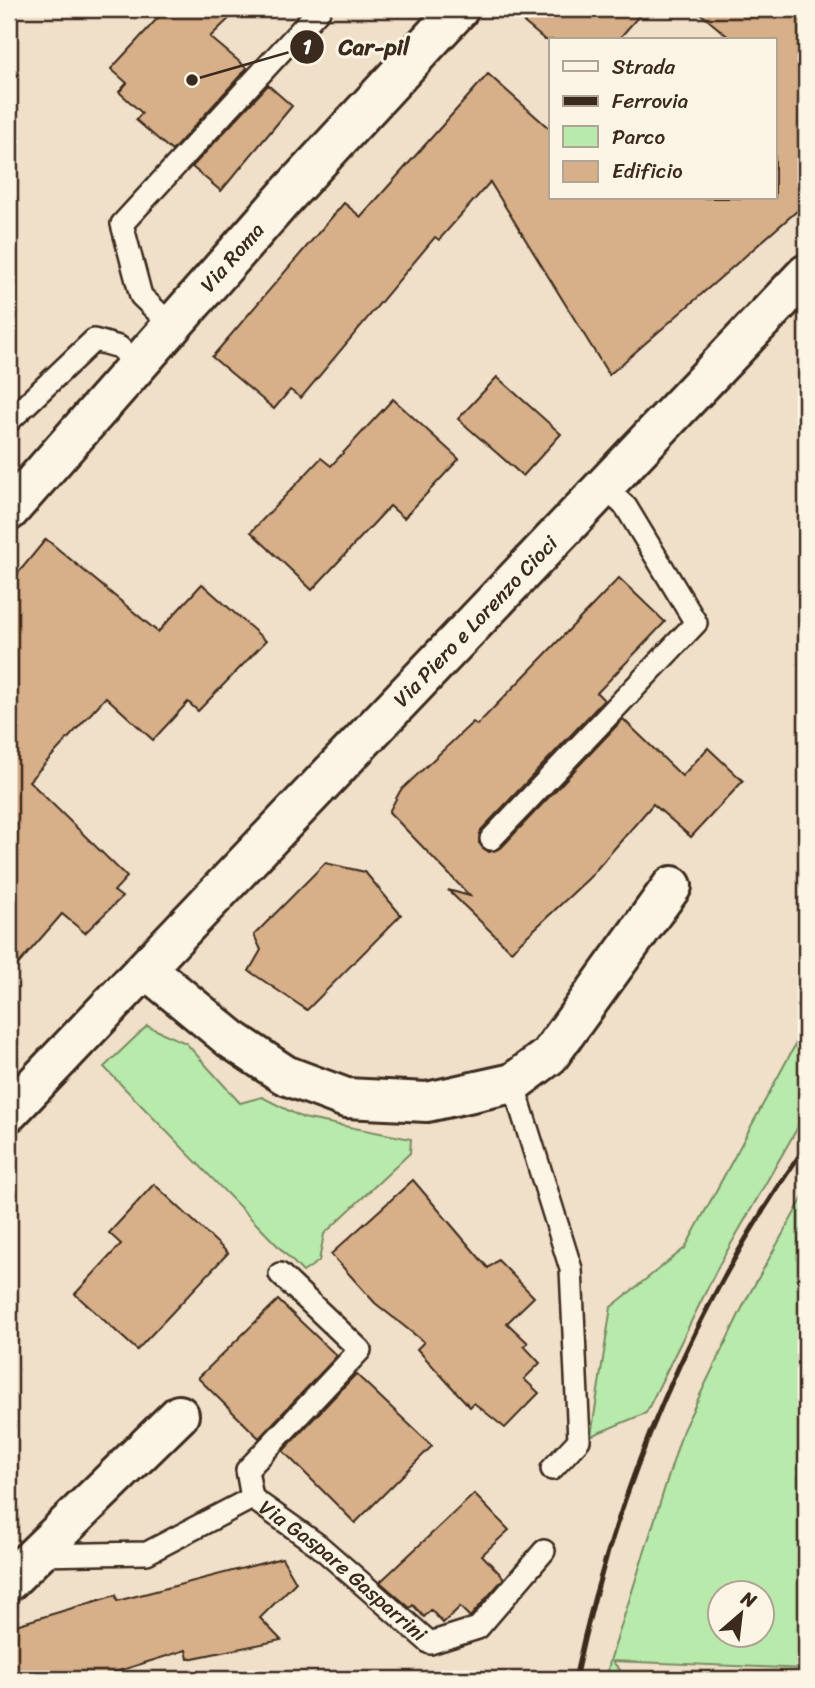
<svg xmlns="http://www.w3.org/2000/svg" width="815" height="1688" viewBox="0 0 815 1688" font-family="Sriracha,sans-serif">
<style>
.green{fill:#b7eaab;stroke:#798a64;stroke-width:2;fill-rule:evenodd}
.building{fill:#d7af88;stroke:#3b2a1e;stroke-width:2}
.lines{fill:none;stroke-linecap:round;stroke-linejoin:round}
.service-casing{stroke:#3b2a1e;stroke-width:26}
.minor-casing{stroke:#3b2a1e;stroke-width:44}
.secondary-casing{stroke:#3b2a1e;stroke-width:44}
.service{stroke:#fcf5e5;stroke-width:21}
.minor{stroke:#fcf5e5;stroke-width:38}
.secondary{stroke:#fcf5e5;stroke-width:38}
.rail{stroke:#3b2a1e;stroke-width:5}
.labels{text-anchor:middle;stroke-width:6;stroke-linejoin:round;paint-order:stroke}
.street-label{font-size:21px;fill:#3b2a1e;stroke:#fcf5e5}
.leader{fill:none;stroke:#3b2a1e;stroke-width:2.5}
.callout-dot{fill:#3b2a1e;stroke:#fcf5e5;stroke-width:2.5}
.mark-label{font-size:21px;text-anchor:middle;font-weight:bold;fill:#fff}
.callout-label{font-size:23px;text-anchor:middle;font-weight:bold;fill:#3b2a1e;stroke:#fcf5e5;stroke-width:6;stroke-linejoin:round;paint-order:stroke}
</style>
<rect width="100%" height="100%" fill="#f1e0c9"/>
<filter id="ink" filterUnits="userSpaceOnUse"><feTurbulence type="fractalNoise" baseFrequency=".0143" numOctaves="2"/><feDisplacementMap in="SourceGraphic" scale="14" xChannelSelector="R" yChannelSelector="G"/><feConvolveMatrix kernelMatrix="1 2 1 2 8 2 1 2 1" color-interpolation-filters="sRGB"/></filter>
<g filter="url(#ink)">
<g class="green">
<path d="M806,1025V1113L719,1265L646,1413L591,1436L611,1307L685,1248Z"/>
<path d="M147,1026L186,1043L240,1103L262,1097L303,1118L411,1139L410,1153L324,1234L319,1261L303,1272L104,1067Z"/>
<path d="M806,1192V1669L612,1661L628,1679H606L610,1661L683,1430L745,1302ZM720,1594H762V1636H720Z"/>
</g>
<g class="building">
<path d="M166,9H239L210,37L247,68L172,151L136,120L142,113L119,92L127,83L111,69Z"/>
<path d="M508,9H645L618,40H545Z"/>
<path d="M695,9H806V203L609,375L490,182L439,240L435,237L301,398L290,390L274,409L212,357L344,203L361,217L488,74L551,130V198H775V40H732Z"/>
<path d="M268,85L292,106L221,191L192,167Z"/>
<path d="M497,377L561,434L523,476L458,419Z"/>
<path d="M393,399L459,459L404,518L390,506L312,590L251,532L321,458L331,466Z"/>
<path d="M46,539L158,632L202,584L266,641L198,711L188,702L153,740L106,697L29,781L127,877L114,891L122,897L85,933L62,914L9,975V584Z"/>
<path d="M619,578L665,622L597,693L604,700L481,830L479,843L489,852L501,848L623,719L682,776L708,748L743,781L691,837L653,804L589,878L511,951L448,890L470,896L389,812L400,791L473,722L477,725Z"/>
<path d="M325,863L365,872L401,915L307,1010L249,971L261,950L254,935Z"/>
<path d="M413,1180L488,1268L498,1260L534,1297L507,1323L528,1343L524,1346L540,1363L524,1379L539,1393L505,1428L474,1403L470,1407L417,1349L424,1342L375,1303L331,1254Z"/>
<path d="M154,1184L228,1253L137,1350L75,1294L121,1244L109,1233Z"/>
<path d="M278,1300L337,1356L259,1438L198,1378Z"/>
<path d="M356,1374L432,1446L355,1523L283,1451Z"/>
<path d="M474,1494L509,1530L482,1555L504,1578L470,1617L460,1607L443,1623L431,1610L424,1617L413,1605L410,1608L380,1582Z"/>
<path d="M282,1558L296,1582L260,1618L281,1640L188,1659L186,1650L93,1679H9V1627L116,1595L117,1601Z"/>
</g>
<g class="lines">
<g class="service-casing">
<g id="service">
<path d="M171,325L141,296L122,224L320,9"/>
<path d="M9,421L94,340L119,347L138,364"/>
<path d="M491,839L696,623L626,507L605,488"/>
<path d="M513,1083L571,1269L579,1440L552,1469"/>
<path d="M252,1498L247,1470L360,1350L280,1274"/>
<path id="s1" d="M36,1555L147,1553L252,1498L318,1545L430,1643L478,1628L544,1551"/>
</g>
</g>
<g class="minor-casing">
<g id="minor">
<path d="M146,969L231,1039L285,1075L346,1098L427,1102L513,1083L549,1056L672,886"/>
<path id="s2" d="M9,1112L806,274"/>
<path d="M9,1581L179,1415"/>
</g>
</g>
<g class="secondary-casing">
<g id="secondary">
<path id="s3" d="M9,511L287,195L459,9"/>
</g>
</g>
<use href="#service" class="service"/>
<use href="#minor" class="minor"/>
<use href="#secondary" class="secondary"/>
<path class="rail" d="M575,1679C615,1490 694,1304 806,1146"/>
</g>
</g>
<g class="labels">
<g class="street-label">
<text dy="7" stroke="none"><textPath href="#s3" startOffset="338">Via Roma</textPath></text>
<text dy="7" stroke="none"><textPath href="#s2" startOffset="677">Via Piero e Lorenzo Cioci</textPath></text>
<text dy="7" stroke="none"><textPath href="#s1" startOffset="346">Via Gaspare Gasparrini</textPath></text>
</g>
</g>
<path class="leader" d="M192 80L307 47"/>
<g class="callout-dot">
<circle cx="192" cy="80" r="7"/>
<circle cx="307" cy="47" r="18"/>
</g>
<g class="mark-label">
<text x="307" y="54">1</text>
</g>
<g class="callout-label">
<text x="374" y="55">Car-pil</text>
</g>
<rect width="815" height="1688" fill="none" stroke="#fcf5e5" stroke-width="35"/>
<rect x="18" y="18" width="780" height="1653" fill="none" stroke="#3b2a1e" stroke-width="2.5" filter="url(#ink)"/>
<rect x="549" y="38" width="228" height="161" fill="#fcf5e5" stroke="#afa495" stroke-width="2"/>
<rect x="563" y="61" width="35" height="10" fill="#fcf5e5" stroke="#afa495" stroke-width="2"/>
<text x="612" y="74" font-size="21" fill="#3b2a1e">Strada</text>
<rect x="563" y="96" width="35" height="10" fill="#3b2a1e" stroke="#afa495" stroke-width="2"/>
<text x="612" y="108" font-size="21" fill="#3b2a1e">Ferrovia</text>
<rect x="563" y="126" width="35" height="21" fill="#b7eaab" stroke="#afa495" stroke-width="2"/>
<text x="612" y="144" font-size="21" fill="#3b2a1e">Parco</text>
<rect x="563" y="161" width="35" height="21" fill="#d7af88" stroke="#afa495" stroke-width="2"/>
<text x="612" y="178" font-size="21" fill="#3b2a1e">Edificio</text>
<g transform="translate(741 1614) rotate(28)"><circle r="33" fill="#fcf5e5" stroke="#afa495" stroke-width="2"/>
<path d="M0-5L12 26L0 18L-12 26Z" fill="#3b2a1e"/>
<text y="-10" font-size="19" font-weight="bold" text-anchor="middle" fill="#3b2a1e">N</text>
</g>
</svg>
